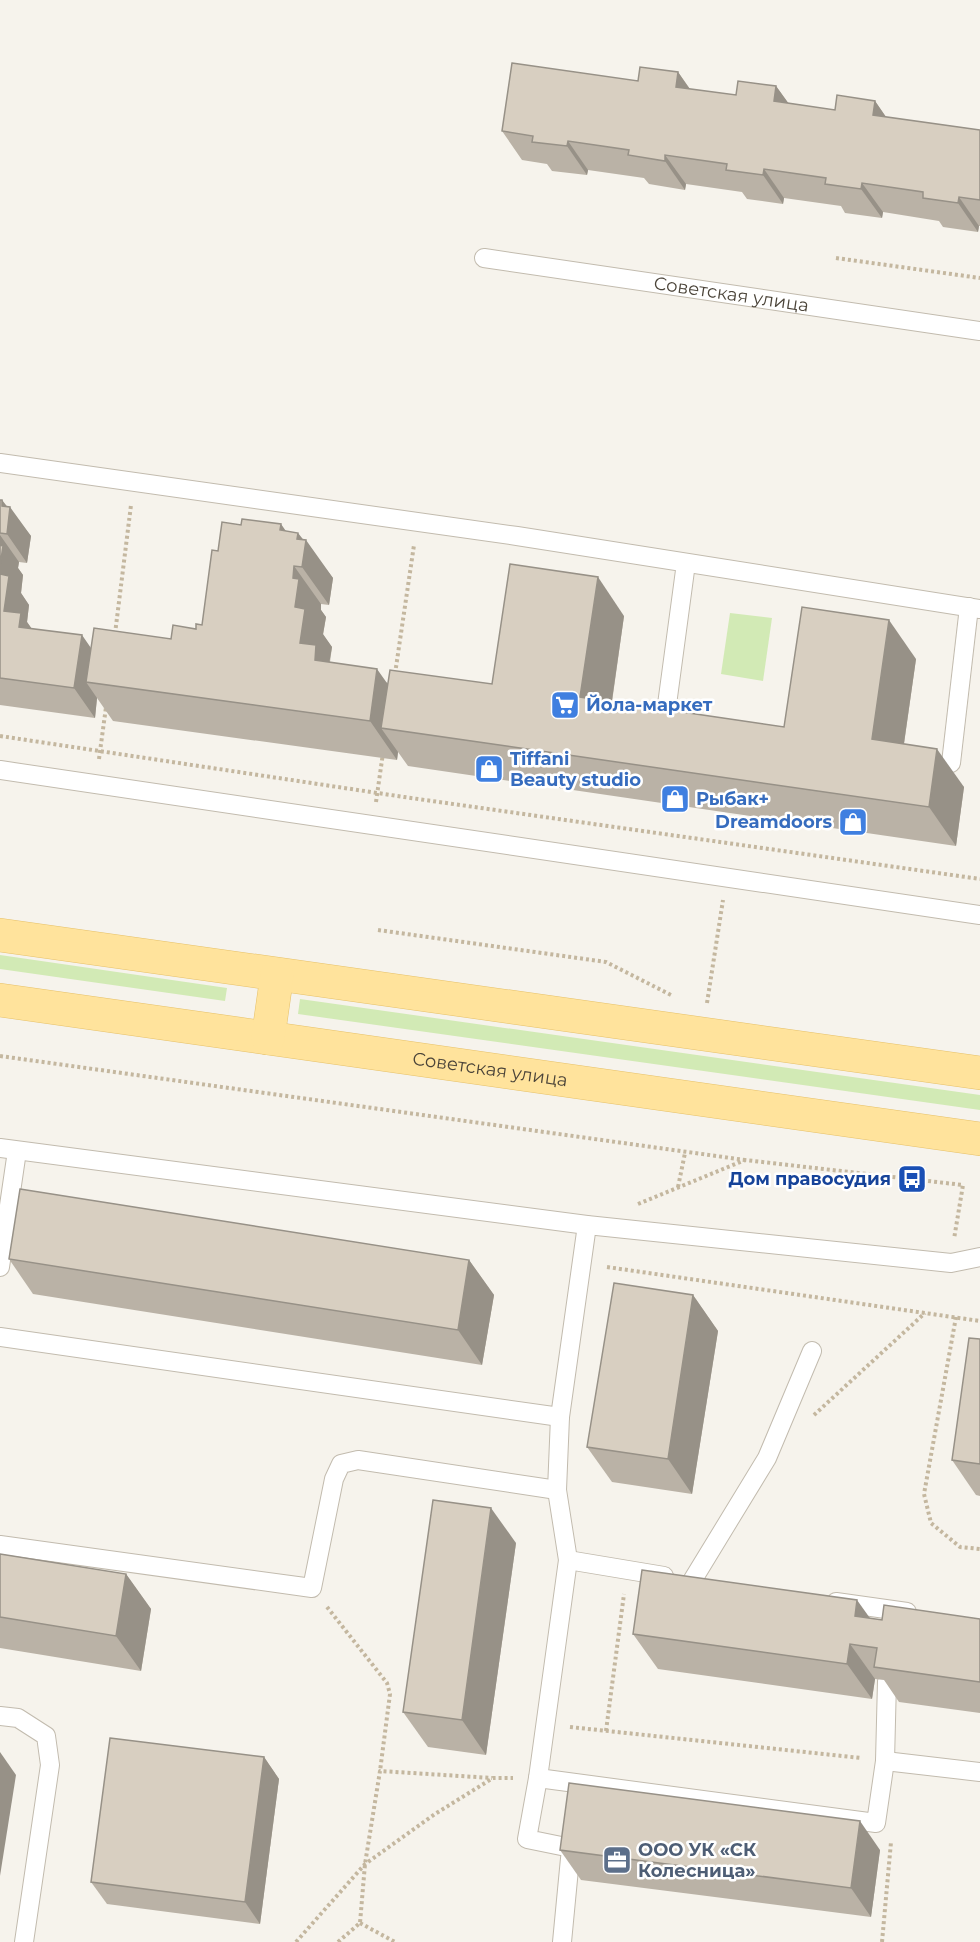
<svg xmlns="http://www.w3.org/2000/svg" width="980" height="1942" viewBox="0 0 980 1942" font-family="Montserrat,sans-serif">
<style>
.green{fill:#d2eab5}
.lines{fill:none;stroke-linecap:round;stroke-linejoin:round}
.lane-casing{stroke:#c2bbae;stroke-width:20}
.primary-casing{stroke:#e6c16a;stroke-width:34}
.path{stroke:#c4b79f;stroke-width:4;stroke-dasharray:3 3;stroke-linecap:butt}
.lane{stroke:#fff;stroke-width:18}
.primary{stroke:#ffe39c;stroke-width:33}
.wall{fill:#bab2a6}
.shaded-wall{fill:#979187}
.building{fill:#d8cfc1;stroke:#979187;stroke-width:1.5}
.labels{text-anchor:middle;stroke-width:5;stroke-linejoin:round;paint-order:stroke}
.street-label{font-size:18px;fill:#4b4439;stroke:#fff}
.shop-label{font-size:18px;font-weight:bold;fill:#366cbe;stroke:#fff;text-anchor:start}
.transit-label{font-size:18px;font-weight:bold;fill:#164399;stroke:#fff;text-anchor:end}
.service-label{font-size:18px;font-weight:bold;fill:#4e5e75;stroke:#fff;text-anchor:start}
</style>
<rect width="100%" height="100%" fill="#f6f3ec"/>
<g class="green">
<path d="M730,613L772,618L763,681L721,674Z"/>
<path d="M0,955L227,988L225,1001L0,969Z"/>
<path d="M300,999L980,1095V1110L298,1014Z"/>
</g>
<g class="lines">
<g class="lane-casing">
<g id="lane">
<path id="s1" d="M484,258L980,331"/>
<path d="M0,463L517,536L980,609"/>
<path d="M666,712L686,563"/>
<path d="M951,763L969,607"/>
<path d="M0,770L980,915"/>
<path d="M0,1148L587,1225L951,1263L980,1257"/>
<path d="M0,1267L17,1151"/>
<path d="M0,1337L560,1417L587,1225"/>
<path d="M560,1417L557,1490L568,1560L538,1778L876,1823L885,1761L887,1681"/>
<path d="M0,1545L312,1588L334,1479L341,1464L358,1460L557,1490"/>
<path d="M568,1560L664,1576"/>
<path d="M692,1581L767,1458L812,1351"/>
<path d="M836,1602L907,1612"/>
<path d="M0,1716L18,1718L46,1736L50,1765L24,1942"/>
<path d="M885,1761L980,1772"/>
<path d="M538,1778L527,1839L571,1848L562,1942"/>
</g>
</g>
<g class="primary-casing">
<g id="primary">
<path d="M0,935L980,1073"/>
<path id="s2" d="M0,1000L980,1139"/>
<path d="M268,1038L277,975"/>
</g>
</g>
<g class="path">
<path d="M836,258L980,278"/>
<path d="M115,634L131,505"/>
<path d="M395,674L414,545"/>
<path d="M0,736L404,797L980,879"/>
<path d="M99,759L106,707"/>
<path d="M376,802L383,753"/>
<path d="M378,930L606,962L671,995"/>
<path d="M707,1003L723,900"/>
<path d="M0,1056L745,1160"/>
<path d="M678,1187L685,1153"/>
<path d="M638,1204L745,1160L963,1185L954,1239"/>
<path d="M607,1267L980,1321"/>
<path d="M956,1317L924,1494L931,1523L960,1547L980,1549"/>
<path d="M814,1415L925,1313"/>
<path d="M327,1607L387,1683L390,1694L380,1771"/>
<path d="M570,1727L861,1758"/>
<path d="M606,1731L624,1594"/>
<path d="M360,1923L395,1942"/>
<path d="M296,1942L365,1864L435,1814L493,1778H513"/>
<path d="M338,1942L360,1923L365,1864L380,1771L492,1778"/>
<path d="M882,1942L891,1842"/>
</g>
<use href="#lane" class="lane"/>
<use href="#primary" class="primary"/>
</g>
<g class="wall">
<path d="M678,72L690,89L736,95L776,86L788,103L835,110L875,101L886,117L980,130V226H979L978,232L943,227L939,221L883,212L882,218L845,213L841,206L784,198L783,204L747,199L742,192L686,184L685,190L649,184L644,178L588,170L587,175L552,171L547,164L522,160L502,131L638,81Z"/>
<path d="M0,500H2L31,536L27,563L19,562L18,568L23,575L21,593L29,605L27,622L32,629L91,648L171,639L202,625L218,551L286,531L303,540L333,578L329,605L321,604V610L326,617L323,635L332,647L330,662L388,683L492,684L624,616L612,702L784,727L916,659L904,744L964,787L956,846L408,766L398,752L397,760L113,721L97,698L95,718L0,705Z"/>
<path d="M9,1259L469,1260L494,1295L482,1365L33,1294Z"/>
<path d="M693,1295L718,1331L692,1494L612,1482L587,1447Z"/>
<path d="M980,1339V1496L976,1495L952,1460Z"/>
<path d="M516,1543L486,1755L428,1747L403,1712Z"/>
<path d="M0,1554L126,1574L151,1609L141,1671L0,1648Z"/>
<path d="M870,1618L882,1620L980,1619V1713L899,1702L884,1680L875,1679L872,1699L658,1669L633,1634Z"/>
<path d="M264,1757L279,1779L260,1924L107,1904L91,1882Z"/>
<path d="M560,1850H880L871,1917L581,1880Z"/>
</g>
<g class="shaded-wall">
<path d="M678,72L698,101L676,87Z"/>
<path d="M776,86L797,115L774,101Z"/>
<path d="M875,101L895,130L873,115Z"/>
<path d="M568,141L588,170L587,175L567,146Z"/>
<path d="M665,155L686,184L685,190L665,161Z"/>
<path d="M764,169L784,198L783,204L763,175Z"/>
<path d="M862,183L883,212L882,218L861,189Z"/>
<path d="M959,197L979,226L978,232L958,203Z"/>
<path d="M2,500L10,511V507L31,536L27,563L7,534L2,506Z"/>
<path d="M281,524L304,557L297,539L298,533L306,543V540L333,578L329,605L302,567L280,530Z"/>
<path d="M0,535L19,562L18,568L23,575L21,593L29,605L27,622L41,642L39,656L4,611L0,576Z"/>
<path d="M294,566L321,604V610L326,617L323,634L332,647L329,664L341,698L300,643L295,607L293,578Z"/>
<path d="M598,577L624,616L607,735L580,697Z"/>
<path d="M889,620L916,659L899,778L872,739Z"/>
<path d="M82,635L102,664L86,682L97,698L95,718L74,688Z"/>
<path d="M377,669L404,707L381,728L398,752L397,760L370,721Z"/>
<path d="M937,749L964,787L956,846L929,807Z"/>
<path d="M469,1260L494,1295L482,1365L458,1330Z"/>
<path d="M693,1295L718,1331L692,1494L668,1459Z"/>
<path d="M491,1508L516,1543L486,1755L462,1720Z"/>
<path d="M126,1574L151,1609L141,1671L116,1636Z"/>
<path d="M857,1600L882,1635L855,1616Z"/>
<path d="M850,1644L875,1679L872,1699L847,1664Z"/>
<path d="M0,1752L16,1775L0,1876Z"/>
<path d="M264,1757L279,1779L260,1924L245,1902Z"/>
<path d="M860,1821L880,1850L871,1917L851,1888Z"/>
</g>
<g class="building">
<path d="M512,63L638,81L640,67L678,72L676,87L736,95L738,81L776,86L774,101L835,110L837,95L875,101L873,115L980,130V200L959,197L958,203L923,198V192L862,183L861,189L825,184L826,178L764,169L763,175L726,170L727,164L665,155V161L628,155L629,150L568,141L567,146L532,142L533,136L502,131Z"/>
<path d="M0,500H2V506L10,507L7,534L0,533Z"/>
<path d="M242,519L281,524L280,530L298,533L297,539L306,540L302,567L294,566L293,578L299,579L295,607L305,609L300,643L316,645L315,660L377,669L370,721L86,682L94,628L171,639L173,625L196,629V624L202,625L212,550L218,551L222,522L241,525Z"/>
<path d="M0,545L3,546L0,566Z"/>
<path d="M510,564L598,577L580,697L784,727L802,607L889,620L872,739L937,749L929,807L381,728L390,670L492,684Z"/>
<path d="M0,574L9,576L4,611L21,613L19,627L82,635L74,688L0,678Z"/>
<path d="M20,1189L469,1260L458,1330L9,1259Z"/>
<path d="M614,1283L693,1295L668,1459L587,1447Z"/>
<path d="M969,1338L980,1339V1464L952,1460Z"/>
<path d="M433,1500L491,1508L462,1720L403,1712Z"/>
<path d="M0,1554L126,1574L116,1636L0,1617Z"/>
<path d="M642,1570L857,1600L855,1616L882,1620L884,1605L980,1619V1682L874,1667L877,1648L863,1646L850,1644L847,1664L633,1634Z"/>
<path d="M110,1738L264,1757L245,1902L91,1882Z"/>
<path d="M569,1783L860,1821L851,1888L560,1850Z"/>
</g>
<defs>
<g id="supermarket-square" transform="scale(1.5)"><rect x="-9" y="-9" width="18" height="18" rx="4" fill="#3f7fe0" stroke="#fff"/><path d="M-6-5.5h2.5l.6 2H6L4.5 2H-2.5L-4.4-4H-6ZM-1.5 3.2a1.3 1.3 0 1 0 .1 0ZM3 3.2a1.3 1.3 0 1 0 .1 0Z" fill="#fff"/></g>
<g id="shop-square" transform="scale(1.5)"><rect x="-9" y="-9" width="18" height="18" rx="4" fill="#3f7fe0" stroke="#fff"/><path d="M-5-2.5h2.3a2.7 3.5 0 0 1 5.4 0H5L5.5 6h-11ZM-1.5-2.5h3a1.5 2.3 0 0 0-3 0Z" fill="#fff"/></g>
<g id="bus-square" transform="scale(1.5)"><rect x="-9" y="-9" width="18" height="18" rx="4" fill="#1a4fb4" stroke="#fff"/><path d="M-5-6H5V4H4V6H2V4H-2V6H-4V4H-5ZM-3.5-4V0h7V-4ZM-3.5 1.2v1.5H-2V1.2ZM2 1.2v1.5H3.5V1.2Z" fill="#fff"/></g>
<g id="office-square" transform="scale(1.5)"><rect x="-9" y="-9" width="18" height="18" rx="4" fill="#5c6f8a" stroke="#fff"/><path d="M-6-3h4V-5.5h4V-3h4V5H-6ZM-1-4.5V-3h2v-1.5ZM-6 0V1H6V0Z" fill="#fff"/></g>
</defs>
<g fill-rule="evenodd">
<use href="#supermarket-square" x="565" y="705"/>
<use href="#shop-square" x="489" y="769"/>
<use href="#shop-square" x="675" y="799"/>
<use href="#shop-square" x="853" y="822"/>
<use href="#bus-square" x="912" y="1179"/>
<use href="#office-square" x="617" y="1860"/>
</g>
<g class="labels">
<g class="street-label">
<text dy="6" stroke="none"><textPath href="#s1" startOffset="250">Советская улица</textPath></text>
<text dy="6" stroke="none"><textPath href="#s2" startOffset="495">Советская улица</textPath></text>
</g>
<g class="shop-label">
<text x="586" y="711">Йола-маркет</text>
<text x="510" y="765">Tiffani<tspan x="510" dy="21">Beauty studio</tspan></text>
<text x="696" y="805">Рыбак+</text>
<text x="832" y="828" text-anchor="end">Dreamdoors</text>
</g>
<g class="transit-label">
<text x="891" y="1185">Дом правосудия</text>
</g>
<g class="service-label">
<text x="638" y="1856">ООО УК «СК<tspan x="638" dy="21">Колесница»</tspan></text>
</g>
</g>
</svg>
